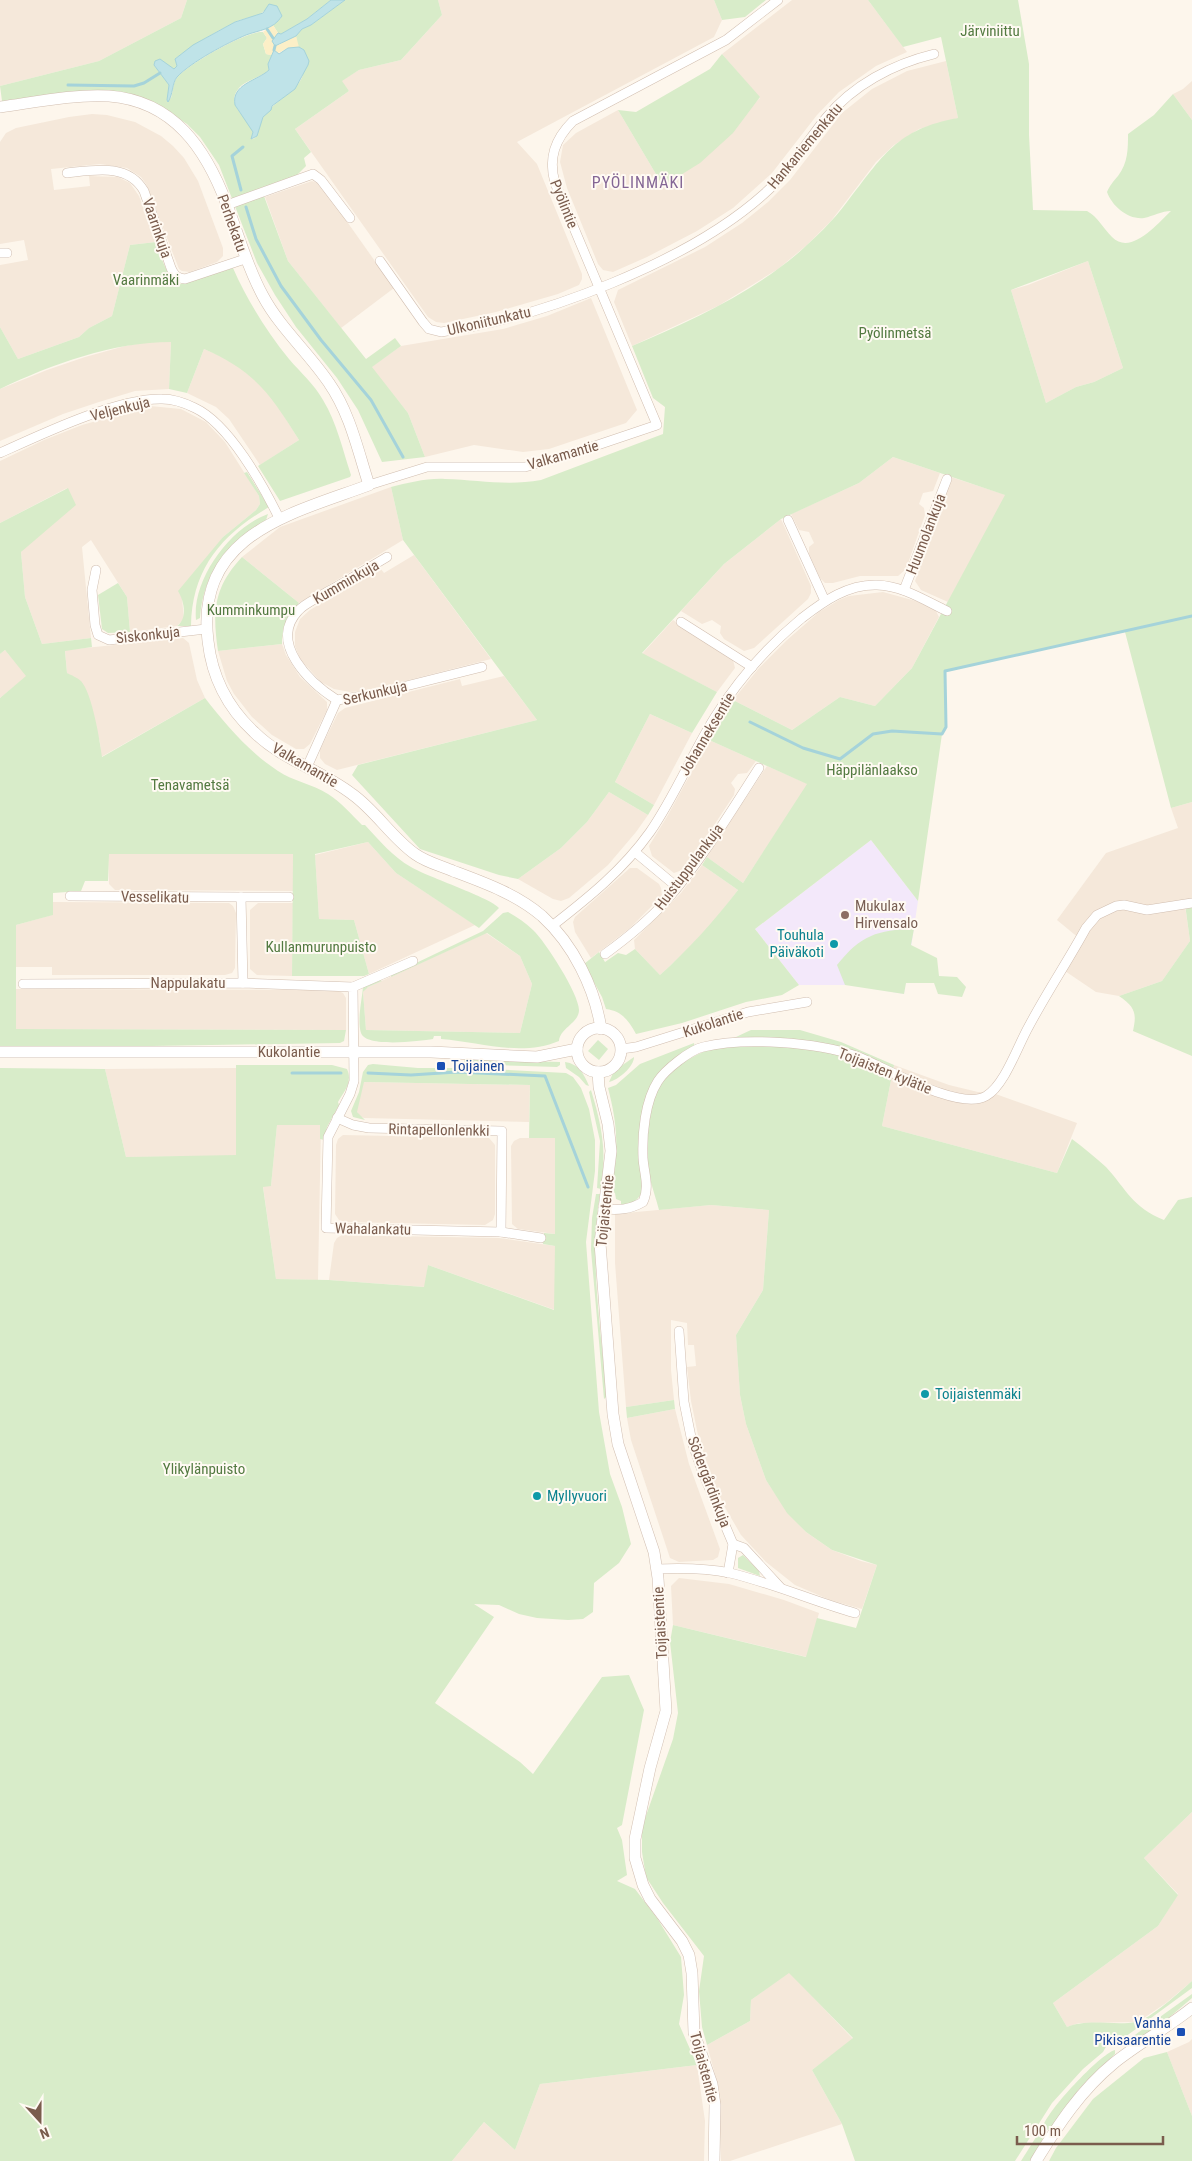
<svg xmlns="http://www.w3.org/2000/svg" width="1192" height="2161" viewBox="0 0 1192 2161" font-family="'Roboto Condensed',sans-serif">
<style>
.residential{fill:#f5e8da}
.education{fill:#f3e8fa}
.green{fill:#d8ecc9;fill-rule:evenodd}
.sand{fill:#fcefc7}
.water{fill:#bfe3e8;stroke:#a5d3da}
.lines{fill:none;stroke-linecap:round;stroke-linejoin:round}
.stream{stroke:#a5d3da;stroke-width:3}
.minor-casing{stroke:#d1beb0;stroke-width:10}
.tertiary-casing{stroke:#d1beb0;stroke-width:12}
.minor{stroke:#fff;stroke-width:9}
.tertiary{stroke:#fff;stroke-width:11}
.education-dot{fill:#8d6e63;stroke:#fffaf3;stroke-width:2}
.culture-dot{fill:#0f9aa8;stroke:#fffaf3;stroke-width:2}
.transit-dot{fill:#1a4fb4;stroke:#fffaf3;stroke-width:2}
.labels{text-anchor:middle;stroke-width:4;stroke-linejoin:round;paint-order:stroke}
.park-label{font-size:15px;fill:#537a41;stroke:#fffaf3}
.street-label{font-size:15px;fill:#7a5c4d;stroke:#fffaf3}
.education-label{font-size:15px;fill:#785e54;stroke:#fffaf3;text-anchor:start}
.culture-label{font-size:15px;fill:#0d838f;stroke:#fffaf3;text-anchor:start}
.transit-label{font-size:15px;fill:#164399;stroke:#fffaf3;text-anchor:start}
.neighbourhood-label{font-size:16px;letter-spacing:1px;fill:#846695;stroke:#fffaf3}
</style>
<rect width="100%" height="100%" fill="#fdf6ec"/>
<g class="residential">
<path d="M0,0H187L181,18L99,61L0,86Z"/>
<path d="M438,0H714L722,20L714,37L517,142L537,164L582,274V279L579,285L558,294L496,312L444,323L436,322L428,317L295,129L349,91L341,81L359,70L401,60L442,15Z"/>
<path d="M792,0H868L907,52L876,66L839,92L817,115L772,173L733,208L697,231L647,257L613,272L603,270L598,264L567,188L560,162L563,145L576,133L618,110L663,186L760,98L722,54Z"/>
<path d="M946,61L958,118L919,129L894,145L876,162L831,221L807,245L778,269L718,306L632,346L614,302L618,290L705,247L742,223L768,202L790,180L842,113L872,89L907,71Z"/>
<path d="M1192,81V120L1173,94L1183,89Z"/>
<path d="M92,114L107,115L135,122L161,136L173,146L184,158L198,181L223,248V256L217,262L190,272L182,271L179,269L146,184L141,177L127,168L100,164L51,169L54,190L90,186L89,176L118,177L130,183L139,196L156,242L130,245L112,316L89,328L79,337L18,359L0,327V265L28,260L24,240L0,244V142L6,133L16,128L69,117Z"/>
<path d="M312,181L321,185L394,288L341,328L288,261L265,197Z"/>
<path d="M1088,261L1123,368L1094,382L1076,387L1046,403L1011,290L1028,285Z"/>
<path d="M591,298L637,410L626,423L549,449L523,452L474,445L425,457L408,413L371,367L401,346L503,329L547,316Z"/>
<path d="M148,342H171L169,389L135,391L99,402L63,414L0,441V389L47,370L85,357L125,346Z"/>
<path d="M204,349L225,358L245,370L261,385L276,403L299,440L260,465L229,419L216,407L187,393Z"/>
<path d="M150,406L181,409L206,422L225,442L259,496L260,504L256,510L223,537L182,598L184,619L177,626L130,632L127,597L91,540L82,547L91,638L42,644L25,597L21,552L67,488L0,523V461L44,440L82,425Z"/>
<path d="M893,457L940,473L933,491L923,493L919,504L924,508L925,515L906,569L898,576H860L833,583H825L820,578L809,554V547L814,543L809,532L799,530L791,514L859,483Z"/>
<path d="M951,477L1006,495L948,602L921,590L915,581Z"/>
<path d="M391,487L403,540L299,603L242,557L280,527Z"/>
<path d="M781,519L811,586V593L808,599L754,648L744,651L724,639L720,633L721,626L712,620L702,624L681,611L724,564Z"/>
<path d="M414,555L491,659L366,691L350,692L334,689L321,682L300,659L295,646V632L300,619L310,610L380,568L384,573Z"/>
<path d="M883,592L916,601L935,609L939,617L912,668L875,706L840,697L792,730L733,700L759,668L787,640L819,612L839,600L849,596Z"/>
<path d="M673,620L733,660L735,668L717,692L642,654Z"/>
<path d="M183,638L189,643L197,680L205,698L101,757L100,742L81,682L67,673L65,650Z"/>
<path d="M282,644L286,655L300,677L327,702V710L310,744L304,749H296L272,735L252,717L234,694L227,681L218,651Z"/>
<path d="M5,650L27,676L0,698V654Z"/>
<path d="M504,676L537,720L337,770L325,764L320,758V750L338,713L345,708L460,679L462,686Z"/>
<path d="M650,714L692,733L654,805L615,782Z"/>
<path d="M709,740L756,761L747,773L738,774L731,783L735,789L734,795L685,869L674,873L652,856L649,846L668,815Z"/>
<path d="M767,766L808,784L743,883L707,857Z"/>
<path d="M609,792L648,815L636,832L608,865L569,898L561,901L553,899L518,879L561,848L587,822Z"/>
<path d="M1192,802V903L1185,905L1190,941L1162,981L1119,996L1096,992L1062,969L1080,939L1057,920L1106,853L1178,828L1171,808Z"/>
<path d="M368,842L396,873L475,925L369,974L354,920L319,919L315,855Z"/>
<path d="M108,854H293V891L115,890L109,884Z"/>
<path d="M702,865L738,890L714,921L688,949L660,975L635,949L634,940L681,893Z"/>
<path d="M630,868H637L659,884L661,888L662,896L630,928L591,958L575,932L573,922L575,917Z"/>
<path d="M53,902L229,903L233,906L236,913L235,968L232,973L225,975H52V967H16V925L52,915Z"/>
<path d="M258,903H293L292,976L257,975L250,969V910Z"/>
<path d="M486,933L520,956L532,984L520,1033L366,1030L363,992L366,988Z"/>
<path d="M16,989L336,990L343,993L346,998V1030L16,1029Z"/>
<path d="M894,1065L949,1085L978,1092H990L1077,1123L1057,1173L882,1126Z"/>
<path d="M236,1068V1156L126,1157L105,1069Z"/>
<path d="M363,1082L530,1085L529,1122L364,1118L359,1116L356,1110Z"/>
<path d="M277,1125H321L318,1280L276,1279L263,1186H271Z"/>
<path d="M343,1135L489,1138L495,1145V1214L493,1220L485,1225L345,1222L339,1220L335,1214L336,1145L338,1139Z"/>
<path d="M520,1138H555V1234L518,1229L512,1224L511,1146L514,1141Z"/>
<path d="M711,1205L769,1210L763,1290L736,1335L740,1395L746,1424L766,1480L788,1513L806,1532L832,1550L861,1561L877,1565L862,1609L830,1600L795,1585L766,1562L741,1535L723,1504L709,1470L698,1435L691,1401L687,1367L696,1366L694,1345H688L687,1323L671,1320V1370L674,1400L626,1407L615,1263V1214Z"/>
<path d="M342,1235L499,1238L555,1246V1310L428,1265L425,1287L329,1280L334,1243L337,1238Z"/>
<path d="M675,1409L689,1464L720,1549L718,1557L713,1560L679,1562L670,1558L631,1440L627,1418Z"/>
<path d="M679,1578L729,1584L784,1600L819,1613L807,1657L673,1625L671,1586Z"/>
<path d="M1192,1812V1981L1166,2003L1138,2022L1079,2023L1067,2027L1053,2003L1158,1926L1178,1894L1144,1858Z"/>
<path d="M789,1972L853,2039L812,2070L842,2124L730,2161H721L719,2089L707,2045L750,2021L751,2000Z"/>
<path d="M1192,2039V2116L1167,2052L1189,2042Z"/>
<path d="M697,2065L705,2121L704,2161H452L484,2122L515,2150L540,2084Z"/>
</g>
<path class="education" d="M871,840L918,901L904,994L852,985H799L755,929Z"/>
<g class="green">
<path d="M187,0H331L307,19L281,34L278,33L273,25L281,18L264,11C257,18 244,17 235,22C214,33 194,44 175,59L177,66L174,69L155,61L154,65L169,85L167,100L171,98C173,92 173,84 176,79C184,66 248,30 263,32L267,38L263,44L266,54L272,55L268,64L269,70C260,78 246,80 239,88C224,106 249,117 253,132C253,134 252,137 252,139L255,138C259,131 260,122 264,116C273,102 300,90 303,74C305,61 296,48 296,36L302,29L311,25L345,0H438L442,15L401,60L359,70L342,81L349,91L295,129L311,152L304,158L306,166L297,175L261,188L288,261L366,359L395,338L401,346L372,367L408,413L425,457L382,462L358,410L337,378L296,327L275,295L257,263L219,165L200,137L187,124L150,100L108,90L2,101L0,86L99,61L181,18Z"/>
<path d="M714,0H766L745,17L722,20Z"/>
<path d="M868,0H1018L1029,64V135L1033,210L1087,211C1098,217 1103,228 1112,237C1131,256 1157,224 1171,211C1162,211 1153,216 1144,218C1128,220 1112,206 1107,192C1110,185 1113,182 1118,176C1128,163 1128,149 1128,134L1154,115L1173,94L1192,120V802L1171,808L1125,632L945,671L946,727L942,734L918,901L871,840L755,929L799,985L782,995L746,1002L682,1023L636,1034C629,1021 622,1011 606,1009L602,997L584,964L599,952L605,962L618,953L626,955L635,949L660,975C689,949 714,921 738,890L702,865L707,857L743,883L807,784L709,740L733,700L792,730L840,697L875,706L912,668L1005,495L893,457L859,483L781,519L724,564L642,653L717,692L692,733L650,714L615,782L654,805L648,815L609,792L587,822L561,848L518,879L499,875L420,849L352,775L358,765L537,720L403,540L391,487C408,483 427,478 445,479C478,480 508,486 541,480L663,434L665,407L653,398L632,346C690,321 748,295 797,254C815,238 833,221 847,202C883,156 896,129 958,118L941,37L903,47ZM1088,261L1123,368L1094,382L1076,387L1046,403L1011,290Z"/>
<path d="M722,54L760,97L733,133L700,163L663,186L618,110L636,112L710,69Z"/>
<path d="M156,242C161,256 166,277 180,284L233,268C247,300 267,332 289,359C301,373 314,384 323,400C337,423 343,451 351,475L350,477L280,501L258,466L299,440C271,395 255,371 204,349L187,393L169,389L171,342C113,342 52,364 0,389V327L18,359L79,337L89,328L112,316L130,245Z"/>
<path d="M247,472L269,507C221,535 192,569 191,626H177C188,618 184,601 178,591L223,537L256,510L260,504L259,496L244,473Z"/>
<path d="M68,488L76,505L21,552L25,597L42,644L91,638L92,647L65,651L67,673C71,675 78,678 81,681C92,693 100,740 102,757L205,698C226,725 249,752 278,771C293,781 312,784 328,794C341,802 351,814 362,825H365C379,840 393,857 411,867C428,877 491,898 499,908L479,928L396,873L368,842L315,854L319,919L354,920L369,974L364,976H292L293,854H109L108,881H85L81,891L53,893V915L16,925V1029L346,1030L344,1041L340,1043L32,1048L0,1047V698L26,676L5,650L0,654V523Z"/>
<path d="M268,514L266,520C227,545 204,570 200,618L196,620C192,579 230,528 268,514Z"/>
<path d="M242,557L299,603C287,615 282,627 282,644L218,651C212,611 214,587 242,557Z"/>
<path d="M118,583L127,597L130,632L108,633L102,629L98,595Z"/>
<path d="M1192,903V1056L1133,1031C1137,1013 1135,1007 1119,996L1162,981L1190,941L1185,904Z"/>
<path d="M508,912C517,917 526,923 533,930C545,941 579,994 579,1010C579,1023 560,1028 559,1041C521,1057 480,1042 441,1039V1036H434L433,1039C420,1041 366,1048 361,1033C357,1020 362,999 363,987L380,980L382,981L368,987L363,992L366,1030L520,1033L532,984L520,956L487,933L391,977V975L483,931L503,913Z"/>
<path d="M914,929L911,945L937,958L939,976L957,977L966,987L962,997L938,994L934,983H906L904,994L845,985L837,965C861,935 877,930 914,929Z"/>
<path d="M751,1030H800L841,1042L894,1065L882,1126L1057,1173L1072,1139C1084,1148 1095,1157 1106,1167C1127,1190 1132,1207 1164,1220L1178,1200L1192,1197V1812L1144,1858L1178,1895L1158,1926L1053,2003L1067,2027C1088,2018 1114,2026 1136,2022C1149,2020 1181,1991 1192,1981V1988L1125,2037L1107,2045L1103,2052L1083,2069L1052,2103L1015,2161H855L842,2124L812,2070L853,2038L789,1973L751,2000L750,2021L707,2045L702,2027L699,1991L704,1956L663,1903L646,1877L642,1852V1827L673,1739L678,1713L670,1642L673,1625L806,1657L817,1618L856,1628L877,1565L832,1550L806,1532L787,1513L766,1480L746,1424L740,1395L736,1335L763,1290L769,1210L711,1205L659,1210C656,1198 651,1185 649,1173C645,1146 648,1092 669,1073C685,1057 729,1041 751,1030Z"/>
<path d="M598,1040L608,1049L599,1060L588,1051Z"/>
<path d="M694,1043L695,1049L651,1086L643,1189C639,1201 633,1203 621,1206V1201L616,1199L615,1193L611,1190C619,1152 618,1126 608,1088L616,1085L640,1064Z"/>
<path d="M634,1057C634,1067 618,1080 609,1082L614,1071Z"/>
<path d="M464,1059L560,1062V1065L557,1067L464,1064Z"/>
<path d="M565,1062C579,1064 584,1074 589,1086L586,1085L579,1077L566,1068Z"/>
<path d="M373,1064L418,1068H473L566,1073L573,1077L581,1088L589,1109L595,1140V1171L586,1242L599,1412L610,1474L622,1507L631,1544L619,1563L594,1583L593,1612L583,1619L568,1620L537,1618L519,1614L499,1605L474,1604L494,1617L435,1703L520,1762L533,1774L602,1677L629,1675L644,1710L622,1825L617,1828L622,1840L627,1875L617,1881L635,1889L657,1918L681,1957L684,1995L679,2024L697,2065L540,2084L515,2150L484,2122L452,2161H0V1068L105,1069L126,1157L236,1155V1065H332L347,1069C353,1082 344,1092 338,1102L339,1105L327,1127L324,1140L320,1139V1125H277L271,1186L263,1187L276,1279L329,1280L424,1287L428,1265L554,1310L555,1246L543,1244L544,1233L555,1234V1138H529L530,1085L364,1082L357,1112L365,1120L353,1117L351,1111L359,1092L363,1072L368,1065Z"/>
<path d="M591,1090C602,1126 607,1152 601,1189L597,1188L600,1141L589,1092Z"/>
<path d="M596,1194H600C589,1260 601,1329 607,1396L604,1399L591,1250L592,1218Z"/>
<path d="M674,1400L675,1409L627,1418L626,1407Z"/>
<path d="M743,1555L759,1571L760,1576L738,1568V1558Z"/>
<path d="M1192,1994V1998L1165,2021L1128,2046H1123L1125,2042Z"/>
<path d="M1115,2050V2054L1079,2089L1050,2129L1047,2130L1043,2127C1046,2112 1100,2054 1115,2050Z"/>
<path d="M1167,2052L1192,2116V2161H1049L1056,2148L1093,2099L1144,2058Z"/>
<path d="M1038,2134L1043,2139L1030,2161H1021Z"/>
</g>
<path class="sand" d="M273,25L278,33L272,41L279,45L292,36H296L299,47C295,49 290,48 286,49C279,52 275,57 266,54L263,44L267,38L263,32Z"/>
<g class="water">
<path d="M331,0H345L311,25L302,29L296,36L275,46L272,41L278,33L281,34L307,19Z"/>
<path d="M269,4L277,6L282,16C273,30 259,30 246,35C227,43 191,62 177,77C172,83 173,95 168,102L167,100L169,85L154,65L155,61L160,59L174,69L177,66L175,59L193,45L235,22L263,13Z"/>
<path d="M299,47L304,50L309,61L308,65L295,89L272,106L271,110L263,117L257,136L251,139L253,132L235,105C231,84 257,81 269,70L268,64L274,50L279,54L288,48Z"/>
</g>
<g class="lines">
<g class="stream">
<path d="M267,29L273,38"/>
<path d="M274,50L275,46"/>
<path d="M68,85L134,86L144,83L160,73"/>
<path d="M241,190L232,156L243,147"/>
<path d="M246,207L256,239L281,286L321,340L371,400L403,457"/>
<path d="M750,722L803,748L840,759L873,734L892,731L942,734L946,727L945,671L1192,616"/>
<path d="M292,1073H341"/>
<path d="M368,1073L411,1075L457,1072L545,1076L588,1187"/>
</g>
<g class="minor-casing">
<g id="minor">
<path d="M67,173C95,170 128,163 144,191L171,268C174,275 177,278 185,279L245,259"/>
<path d="M227,205L313,174L321,180L350,218"/>
<path d="M0,253H7"/>
<path d="M380,261L423,322L429,329L441,332C541,318 688,262 764,194C789,172 805,144 826,118C853,85 893,64 934,54"/>
<path d="M0,453C42,434 117,398 162,399C173,399 185,403 195,408C229,424 263,485 279,518"/>
<path d="M369,485L427,467H525L568,455L657,425L555,183C548,158 555,139 573,121L726,40L778,0"/>
<path d="M788,520L825,601"/>
<path d="M96,570L92,590L95,625L98,635L109,640L206,629"/>
<path d="M904,590L947,479"/>
<path d="M681,622L752,667"/>
<path d="M337,700C310,683 268,643 298,611C305,603 318,598 327,592C347,581 367,569 387,557"/>
<path d="M307,767L337,700L370,695L482,667"/>
<path d="M635,852L677,887"/>
<path d="M70,896L241,897L243,983"/>
<path d="M241,897H289"/>
<path d="M552,926C588,898 623,870 650,832C675,796 692,754 715,717C738,680 768,646 802,618C824,601 848,584 877,585C903,586 924,600 947,611"/>
<path d="M605,954C627,938 648,921 666,901C701,861 730,813 759,768"/>
<path d="M23,984L243,983L353,987L354,1081L350,1094L328,1137L326,1228L501,1232L541,1238"/>
<path d="M353,987L413,961"/>
<path d="M621,1049L636,1047L748,1012L807,1002"/>
<path d="M337,1118L353,1125L369,1128L502,1131L501,1232"/>
<path d="M603,1209C619,1210 629,1210 643,1202C650,1186 644,1174 643,1158C642,1134 645,1101 658,1081C665,1070 690,1050 703,1047C743,1037 817,1042 856,1056C885,1067 959,1112 986,1096C1005,1085 1018,1045 1029,1026C1047,992 1068,961 1086,928L1097,915L1116,906L1124,905L1147,910L1192,903"/>
<path d="M679,1331L684,1402L692,1442L703,1473L733,1544L728,1573"/>
<path d="M733,1544L744,1548L780,1587"/>
<path d="M657,1569C681,1568 706,1568 730,1573C772,1583 813,1601 855,1613"/>
</g>
</g>
<g class="tertiary-casing">
<g id="tertiary">
<path d="M0,107C36,102 73,94 109,96C174,101 206,149 227,205C239,236 247,267 263,296C280,328 309,353 329,383C350,413 358,451 369,485C291,514 195,534 208,641C212,677 227,707 254,732C282,760 321,770 352,794C376,811 391,837 415,854C426,862 441,866 453,871C485,883 516,894 542,916C573,944 595,988 601,1029"/>
<circle cx="599" cy="1050" r="22"/>
<path d="M0,1052H431L537,1057L577,1049"/>
<path d="M598,1072L599,1087L608,1124L611,1151L600,1243L613,1414L618,1444L654,1552L658,1578L666,1711L650,1768L635,1839V1858L643,1885L650,1899L682,1941L689,1955L692,1973L694,2033L712,2084L715,2105L714,2161"/>
<path d="M1036,2161C1058,2125 1081,2090 1114,2063C1139,2043 1167,2028 1192,2008"/>
</g>
</g>
<use href="#minor" class="minor"/>
<use href="#tertiary" class="tertiary"/>
</g>
<circle class="education-dot" cx="845" cy="915" r="5"/>
<g class="culture-dot">
<circle cx="834" cy="944" r="5"/>
<circle cx="925" cy="1394" r="5"/>
<circle cx="537" cy="1496" r="5"/>
</g>
<g class="transit-dot">
<rect x="436" y="1061" width="10" height="10" rx="2.5"/>
<rect x="1176" y="2027" width="10" height="10" rx="2.5"/>
</g>
<g class="labels">
<g class="park-label">
<text x="990" y="36">Järviniittu</text>
<text x="146" y="285">Vaarinmäki</text>
<text x="895" y="338">Pyölinmetsä</text>
<text x="251" y="615">Kumminkumpu</text>
<text x="872" y="775">Häppilänlaakso</text>
<text x="190" y="790">Tenavametsä</text>
<text x="321" y="952">Kullanmurunpuisto</text>
<text x="204" y="1474">Ylikylänpuisto</text>
</g>
<g class="street-label">
<text transform="translate(805 146) rotate(-50)" y="5">Hankaniemenkatu</text>
<text transform="translate(564 204) rotate(68)" y="5">Pyölintie</text>
<text transform="translate(232 223) rotate(70)" y="5">Perhekatu</text>
<text transform="translate(157 228) rotate(71)" y="5">Vaarinkuja</text>
<text transform="translate(489 321) rotate(-13)" y="5">Ulkoniitunkatu</text>
<text transform="translate(120 409) rotate(-14)" y="5">Veljenkuja</text>
<text transform="translate(563 455) rotate(-16)" y="5">Valkamantie</text>
<text transform="translate(926 534) rotate(-69)" y="5">Huumolankuja</text>
<text transform="translate(346 582) rotate(-30)" y="5">Kumminkuja</text>
<text transform="translate(148 635) rotate(-6)" y="5">Siskonkuja</text>
<text transform="translate(375 693) rotate(-13)" y="5">Serkunkuja</text>
<text transform="translate(707 734) rotate(-59)" y="5">Johanneksentie</text>
<text transform="translate(305 765) rotate(30)" y="5">Valkamantie</text>
<text transform="translate(689 867) rotate(-53)" y="5">Huistuppulankuja</text>
<text transform="translate(155 897) rotate(1)" y="5">Vesselikatu</text>
<text x="188" y="988">Nappulakatu</text>
<text transform="translate(713 1023) rotate(-18)" y="5">Kukolantie</text>
<text x="289" y="1057">Kukolantie</text>
<text transform="translate(885 1071) rotate(22)" y="5">Toijaisten kylätie</text>
<text transform="translate(439 1130) rotate(1)" y="5">Rintapellonlenkki</text>
<text transform="translate(605 1211) rotate(-84)" y="5">Toijaistentie</text>
<text transform="translate(373 1229) rotate(1)" y="5">Wahalankatu</text>
<text transform="translate(709 1482) rotate(69)" y="5">Södergårdinkuja</text>
<text transform="translate(660 1623) rotate(-93)" y="5">Toijaistentie</text>
<text transform="translate(704 2067) rotate(75)" y="5">Toijaistentie</text>
</g>
<g class="education-label">
<text x="855" y="911">Mukulax<tspan x="855" dy="17">Hirvensalo</tspan></text>
</g>
<g class="culture-label">
<text x="824" y="940" text-anchor="end">Touhula<tspan x="824" dy="17">Päiväkoti</tspan></text>
<text x="935" y="1399">Toijaistenmäki</text>
<text x="547" y="1501">Myllyvuori</text>
</g>
<g class="transit-label">
<text x="451" y="1071">Toijainen</text>
<text x="1171" y="2028" text-anchor="end">Vanha<tspan x="1171" dy="17">Pikisaarentie</tspan></text>
</g>
<g class="neighbourhood-label">
<text x="638" y="188">PYÖLINMÄKI</text>
</g>
</g>
<g transform="translate(40 2121) rotate(159)" stroke="#fffaf3" stroke-width="4" paint-order="stroke">
<path d="M0-4L9 19L0 12L-9 19Z" fill="#7a5c4d"/>
<text y="-8" font-size="14" font-weight="bold" text-anchor="middle" fill="#7a5c4d">N</text>
</g>
<path d="M1017 2136v8h146v-8" fill="none" stroke="#7a5c4d" stroke-width="2.5"/>
<text x="1024" y="2136" font-size="15" fill="#7a5c4d" stroke="#fffaf3" stroke-width="4" paint-order="stroke">100 m</text>
</svg>
